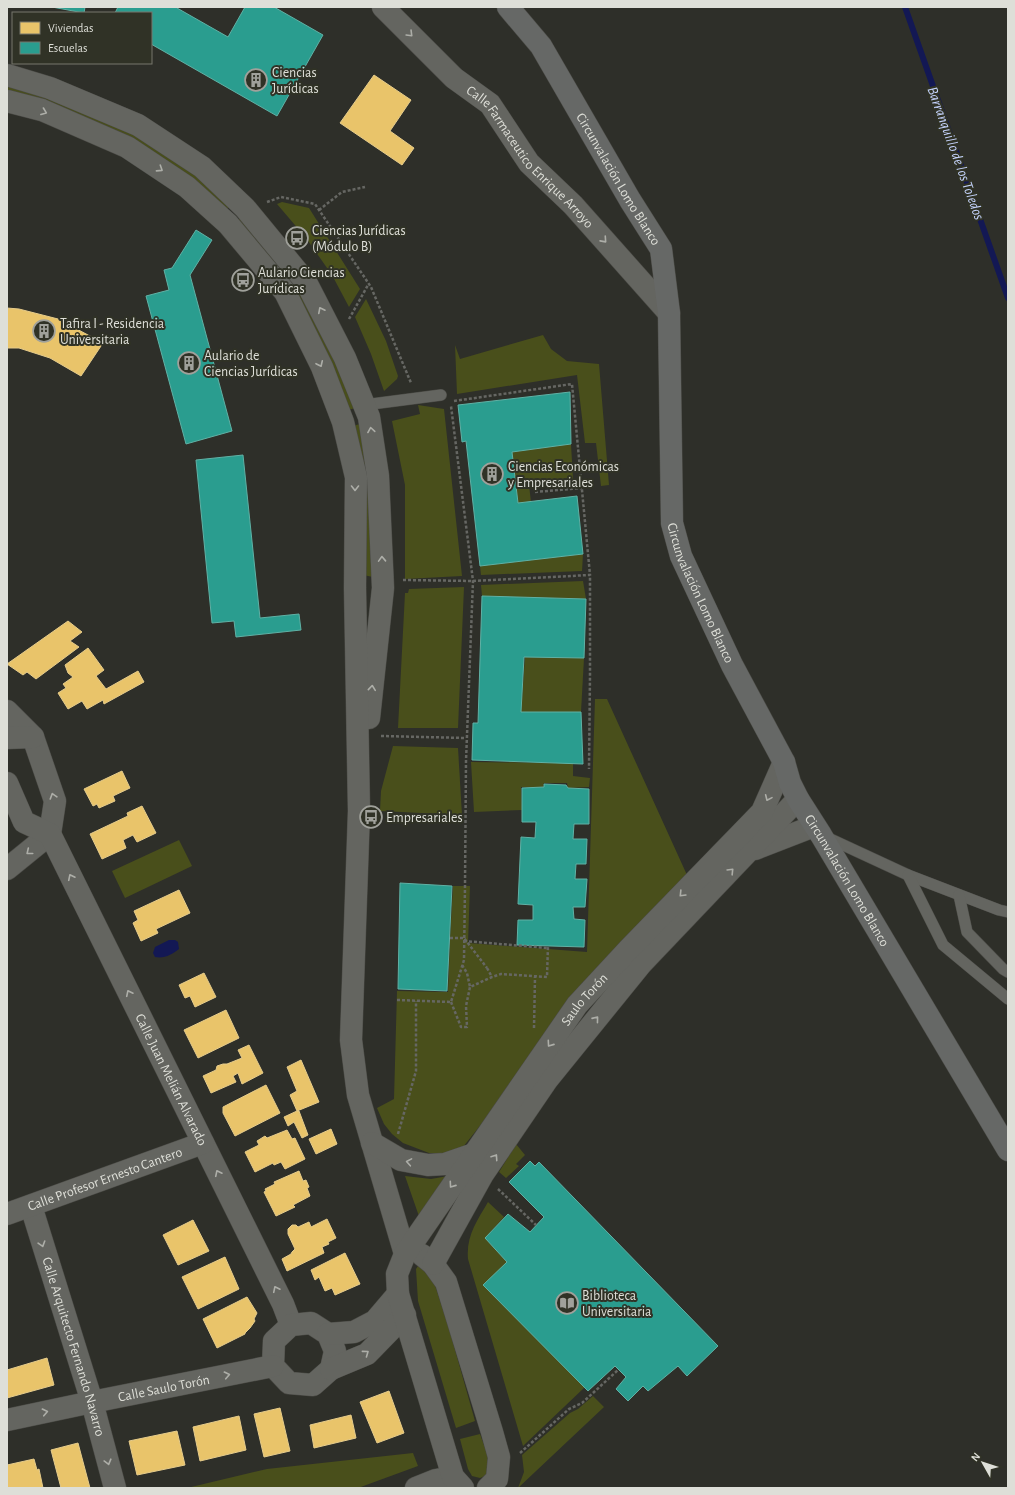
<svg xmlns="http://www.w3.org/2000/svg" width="1015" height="1495" viewBox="0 0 1015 1495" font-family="'Alegreya Sans',sans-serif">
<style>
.green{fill:#494f1b}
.water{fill:#131854}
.homes{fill:#e9c46a;stroke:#e6cc8b}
.schools{fill:#2a9d8f;stroke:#60b1a5}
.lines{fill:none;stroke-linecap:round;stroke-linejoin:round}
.stream{stroke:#131854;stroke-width:6}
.lane-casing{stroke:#4b4b46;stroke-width:12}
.street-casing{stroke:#4b4b46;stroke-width:23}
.secondary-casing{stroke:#4b4b46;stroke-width:23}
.path{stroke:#666763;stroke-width:2.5;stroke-dasharray:3 2;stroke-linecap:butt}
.lane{stroke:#646560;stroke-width:11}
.street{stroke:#646560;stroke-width:22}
.secondary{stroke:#666866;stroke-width:22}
.path-bridge{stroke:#666763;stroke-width:2.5;stroke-dasharray:3 2;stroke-linecap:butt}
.oneway{stroke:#adaea8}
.labels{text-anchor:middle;stroke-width:4;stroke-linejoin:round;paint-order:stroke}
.poi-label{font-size:14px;fill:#dedfd8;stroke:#303226;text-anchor:start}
.street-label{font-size:14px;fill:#dedfd8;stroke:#303226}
.water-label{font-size:15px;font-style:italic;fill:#c4d2fb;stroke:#303226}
</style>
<rect width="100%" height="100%" fill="#2e2f29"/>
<g class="green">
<path d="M7,83L77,106L165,151L232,204L224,212L190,183L7,95Z"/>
<path d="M282,202L309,208L360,289L349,307L332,275L306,238L277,204Z"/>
<path d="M243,215L278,255L321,325L355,408L345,411L235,224Z"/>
<path d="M366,299L386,341L398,376L397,379L384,391L371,354L355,317Z"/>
<path d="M543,335L551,349L567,361L599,364L609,485L601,486L596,443H585L577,375L457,394L455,345L460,359Z"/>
<path d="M418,405L444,409L462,576L405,579V485L392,421L420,414Z"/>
<path d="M360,424L366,449L373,577L363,575L349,427Z"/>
<path d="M571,444L573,479L529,485L531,502L518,503L512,452Z"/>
<path d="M583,554L582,571L481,575L480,566Z"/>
<path d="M583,581L586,599L482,596L481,585Z"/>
<path d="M464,587L458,728H398L405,593H408L409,589Z"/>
<path d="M525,657L584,658L581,712H521Z"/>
<path d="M595,699H607L687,875L585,983L583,982L491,1112L463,1147L446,1153H429L403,1143L392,1134L384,1124L377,1108L394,1099L397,991L448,992L450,938L453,886H470L468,943L587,952Z"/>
<path d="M393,746L458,748L462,815L380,811L381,791Z"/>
<path d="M471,762L573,763V776L590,778L589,787L568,788L567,783H544L543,787H521L522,810L474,812Z"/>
<path d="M179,840L192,866L125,898L112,871Z"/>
<path d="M516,1144L525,1155L516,1164L519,1166L506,1178L499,1172Z"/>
<path d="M405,1176L431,1179L448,1176L421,1222Z"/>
<path d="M488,1202L504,1217L485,1238L507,1262L484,1286L585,1387L523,1446L468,1259C466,1236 477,1221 488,1202Z"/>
<path d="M418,1266L423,1268L430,1276L435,1285L450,1332L475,1421L456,1428L418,1301L416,1269Z"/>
<path d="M593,1396L604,1407L518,1488L524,1472L522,1455L570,1413L578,1409Z"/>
<path d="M480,1434L488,1456L487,1475L480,1478L472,1476L468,1469L460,1439Z"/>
<path d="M413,1453L418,1466L358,1488H187L267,1469Z"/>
</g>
<path class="water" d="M169,940H175L178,942L179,949C173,954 164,959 155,957L153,953L155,947Z"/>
<g class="homes">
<path d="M374,75L411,100L390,131L414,148L402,165L340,123Z"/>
<path d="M7,308L19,309L58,319L103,343L81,376L50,358L19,348H7Z"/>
<path d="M68,621L82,632L70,641L79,647L36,679L27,672L23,675L7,664Z"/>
<path d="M88,648L104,670L96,676L106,689L138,671L144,682L104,704L103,700L87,709L82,701L68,709L58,693L66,688L63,684L73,677L68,673L65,665Z"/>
<path d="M122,771L130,788L113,796L115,801L99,808L97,804L93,806L84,789Z"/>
<path d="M142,806L156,833L137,842L133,835L123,840L126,848L102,859L90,834L128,816L127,813Z"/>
<path d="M179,890L190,913L156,929L158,933L141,941L133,923L138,920L134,911Z"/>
<path d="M204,973L216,997L195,1007L190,996L185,998L179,985Z"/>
<path d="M226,1010L239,1038L198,1058L184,1030Z"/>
<path d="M249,1045L263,1073L242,1084L238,1073L233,1076L236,1082L211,1093L203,1076L216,1070L217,1066L223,1064H227L242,1058L238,1050Z"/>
<path d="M301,1060L319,1102L297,1111L290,1095L297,1091L287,1067Z"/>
<path d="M266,1085L280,1113L235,1136L223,1113V1107Z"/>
<path d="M297,1111H299L308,1135L302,1138L294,1122L288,1126L284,1117Z"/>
<path d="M331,1129L337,1144L316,1154L309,1139Z"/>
<path d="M287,1130L292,1139L295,1138L305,1159L285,1169L281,1162L274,1165L273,1163L255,1172L245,1152L259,1145L257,1141L265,1136L267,1138Z"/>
<path d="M299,1171L303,1181L306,1180L309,1187L307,1188L310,1196L293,1205L295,1207L276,1216L264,1192L266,1191L265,1189L275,1184L274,1182Z"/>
<path d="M327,1219L336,1238L328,1242L329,1244L322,1247L324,1253L287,1271L282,1259L291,1254L292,1252L295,1249L288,1234V1229L292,1225H296L298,1227L309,1222L311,1227Z"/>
<path d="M193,1220L209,1251L178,1265L163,1235Z"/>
<path d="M345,1253L360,1284L335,1295L332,1288L325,1291L319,1277L315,1280L311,1270Z"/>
<path d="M225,1257L239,1289L198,1309L182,1277Z"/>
<path d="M247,1297L257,1313L254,1319L255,1321L250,1328L245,1333V1334L217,1348L203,1319Z"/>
<path d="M47,1358L54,1385L7,1398V1370Z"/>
<path d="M389,1391L404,1433L377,1443L360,1402Z"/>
<path d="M280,1408L290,1451L264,1457L254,1414Z"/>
<path d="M351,1415L356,1438L314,1448L310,1425Z"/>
<path d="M239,1416L246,1450L200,1461L193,1427Z"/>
<path d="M177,1431L185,1465L137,1475L129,1441Z"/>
<path d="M78,1443L90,1488H61L51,1450Z"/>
<path d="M34,1459L37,1470L39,1469L43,1488H7V1465Z"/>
</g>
<g class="schools">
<path d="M52,7H85L84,13Z"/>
<path d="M118,7H178L177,8L228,37L245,7H274L323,35L277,116L151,44V13H115Z"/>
<path d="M196,230L212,240L190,275L232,431L186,444L146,296L169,290L164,270L172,268Z"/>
<path d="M570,392L571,444L512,452L518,503L577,496L583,554L480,566L466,441L462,442L458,405Z"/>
<path d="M243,455L260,618L299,614L301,630L236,637L234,621L212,623L196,460Z"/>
<path d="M482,596L586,599L584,658L524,657L521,712H581L583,764L472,760L473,723H478Z"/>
<path d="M544,784L566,785L568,788L589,789V824H574L573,839H587L586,864H576L575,879H587L585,907H573L574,919L585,920L584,947L517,945L518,920H533V905L518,904L521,837L535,838L536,822H522V788L544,787Z"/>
<path d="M400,883L452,886L447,991L398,989Z"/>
<path d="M530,1161L535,1166L539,1162L718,1346L687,1376L678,1366L648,1391L643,1386L628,1401L616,1389L626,1377L615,1366L588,1391L483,1285L507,1262L485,1238L508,1214L530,1232L544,1217L509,1182Z"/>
</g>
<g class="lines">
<path class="stream" d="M905,7L1008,298"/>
<g class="lane-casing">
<g id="lane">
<path d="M364,405L441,395"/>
<path d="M826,837L908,875L999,910L1008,912"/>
<path d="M908,875L943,945L1008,999"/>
<path d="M959,895L967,932L1003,969L1008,972"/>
</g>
</g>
<g class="street-casing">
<g id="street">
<path id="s1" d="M383,7L454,78L490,104L529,163L573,205L669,313"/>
<path d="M7,75L50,88L138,125L202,167L245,208L306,282L345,358L369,417L378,476L383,588L369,718"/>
<path d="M7,101L42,110L127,147L187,187L228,224L285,292L322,367L343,422L356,477L355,588L359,811L351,1040L358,1095L405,1254"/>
<path d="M7,711L33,737L55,801L50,834L7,869"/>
<path d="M7,738L33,737"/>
<path id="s2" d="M7,783L24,822L50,834L283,1304L291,1325"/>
<path d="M755,849L814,826"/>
<path d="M372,1143L401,1160L428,1165L445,1164L474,1154"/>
<path id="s3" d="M31,1206L92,1402L115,1488"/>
<path id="s4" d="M7,1214L203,1143"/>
<path d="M422,1255L433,1264L446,1282L492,1432L499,1457L497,1479L488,1488"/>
<path d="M433,1264L483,1174L547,1080L641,964L798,799"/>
<path d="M311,1323L328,1334L335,1351L331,1369L313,1385L289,1383L273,1366L274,1341L291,1325Z"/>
<path d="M328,1334L354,1332L375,1321L398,1294"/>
<path d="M331,1369L367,1354L405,1315"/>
<path id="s5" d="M7,1420L92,1402L273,1366"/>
<path d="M416,1488L436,1480L453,1477"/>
<path id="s6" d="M463,1488L453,1477L398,1294L397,1274L405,1254L577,1005L628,950L762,812L784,762"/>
</g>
</g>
<g class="secondary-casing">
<g id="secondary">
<path id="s7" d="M508,7L541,46L630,200L661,249L669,313L672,523L681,556L732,665L784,762L790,783L798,799L821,835L1008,1150"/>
</g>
</g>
<g class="path">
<path d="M267,202L281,197L315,204L371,287L411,383"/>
<path d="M319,210L342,192L365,187"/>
<path d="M349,319L368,285"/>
<path d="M454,401L572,384L590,575"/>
<path d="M535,492L582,488"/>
<path d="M403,580L473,581L590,575V675L589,769"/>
<path d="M381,736L466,738"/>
<path d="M464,941L548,948"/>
<path d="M462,965L467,973L470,987"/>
<path d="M487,968L492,977"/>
<path d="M397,1000L451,1002L464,960L465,886L466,761L473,581L451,406"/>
<path d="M451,1002L461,1027H467L466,1006L470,987L492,977L501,974L547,977L548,946"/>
<path d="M534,1028L535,977"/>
<path d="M398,1134L416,1071V1001"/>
<path d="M498,1189L536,1225"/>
<path d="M520,1453L569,1409L582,1403L618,1370"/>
</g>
<use href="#lane" class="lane"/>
<use href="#street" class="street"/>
<use href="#secondary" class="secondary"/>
<path class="path-bridge" d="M450,938H464L487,968"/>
</g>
<defs><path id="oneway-chevron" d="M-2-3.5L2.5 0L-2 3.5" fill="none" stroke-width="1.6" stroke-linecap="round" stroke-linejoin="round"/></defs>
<g class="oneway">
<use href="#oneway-chevron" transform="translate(410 34) rotate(45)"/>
<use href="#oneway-chevron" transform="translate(44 112) rotate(21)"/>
<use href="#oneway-chevron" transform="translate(160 169) rotate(33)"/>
<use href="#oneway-chevron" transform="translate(604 240) rotate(48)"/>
<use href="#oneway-chevron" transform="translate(321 310) rotate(-117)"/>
<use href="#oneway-chevron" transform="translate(320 364) rotate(65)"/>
<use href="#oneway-chevron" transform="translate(371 430) rotate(-99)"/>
<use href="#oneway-chevron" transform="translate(355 488) rotate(90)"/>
<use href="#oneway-chevron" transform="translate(382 559) rotate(-92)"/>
<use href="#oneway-chevron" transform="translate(372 688) rotate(-84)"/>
<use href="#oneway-chevron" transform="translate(53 796) rotate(-107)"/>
<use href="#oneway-chevron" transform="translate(768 798) rotate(114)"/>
<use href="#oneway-chevron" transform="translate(29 852) rotate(141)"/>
<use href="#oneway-chevron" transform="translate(731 871) rotate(-46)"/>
<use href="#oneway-chevron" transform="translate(71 877) rotate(-116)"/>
<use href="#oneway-chevron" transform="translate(682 894) rotate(134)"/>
<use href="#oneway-chevron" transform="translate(129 993) rotate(-116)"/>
<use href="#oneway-chevron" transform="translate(596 1019) rotate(-51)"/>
<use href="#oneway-chevron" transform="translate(550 1044) rotate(125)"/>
<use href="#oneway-chevron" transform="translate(495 1157) rotate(-56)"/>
<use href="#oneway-chevron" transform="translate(409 1162) rotate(-170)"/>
<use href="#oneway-chevron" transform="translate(218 1173) rotate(-116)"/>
<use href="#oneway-chevron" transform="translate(452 1185) rotate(125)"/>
<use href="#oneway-chevron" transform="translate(42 1244) rotate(73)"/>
<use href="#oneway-chevron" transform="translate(276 1289) rotate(-116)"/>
<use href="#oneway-chevron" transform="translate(366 1353) rotate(-36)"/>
<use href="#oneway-chevron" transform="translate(227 1375) rotate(-12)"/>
<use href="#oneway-chevron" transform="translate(45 1412) rotate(-12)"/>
<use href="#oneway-chevron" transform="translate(108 1462) rotate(75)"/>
</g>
<defs>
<g id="building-ring" transform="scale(1.15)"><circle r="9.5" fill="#303226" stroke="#a0a19b" stroke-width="1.5"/><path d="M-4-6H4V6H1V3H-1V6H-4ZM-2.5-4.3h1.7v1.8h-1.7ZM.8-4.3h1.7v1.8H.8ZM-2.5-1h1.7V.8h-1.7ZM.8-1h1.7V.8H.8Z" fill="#a0a19b"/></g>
<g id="bus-ring" transform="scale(1.15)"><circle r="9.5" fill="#303226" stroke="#a0a19b" stroke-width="1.5"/><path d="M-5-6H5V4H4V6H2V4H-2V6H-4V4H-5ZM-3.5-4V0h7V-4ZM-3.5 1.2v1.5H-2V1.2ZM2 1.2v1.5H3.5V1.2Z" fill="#a0a19b"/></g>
<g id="library-ring" transform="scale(1.15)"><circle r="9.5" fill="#303226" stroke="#a0a19b" stroke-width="1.5"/><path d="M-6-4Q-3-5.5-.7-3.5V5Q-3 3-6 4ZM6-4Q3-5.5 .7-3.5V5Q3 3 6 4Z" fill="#a0a19b"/></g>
</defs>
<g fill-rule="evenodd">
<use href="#building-ring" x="256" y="80"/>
<use href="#bus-ring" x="297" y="238"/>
<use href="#bus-ring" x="243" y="280"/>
<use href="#building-ring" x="44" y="331"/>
<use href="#building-ring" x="189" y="363"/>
<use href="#building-ring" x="492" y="474"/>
<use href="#bus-ring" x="371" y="817"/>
<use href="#library-ring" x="567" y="1303"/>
</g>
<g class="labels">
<g class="poi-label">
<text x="272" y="77">Ciencias<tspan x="272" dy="16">Jurídicas</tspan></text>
<text x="312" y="235">Ciencias Jurídicas<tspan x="312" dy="16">(Módulo B)</tspan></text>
<text x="258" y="277">Aulario Ciencias<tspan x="258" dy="16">Jurídicas</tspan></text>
<text x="60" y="328">Tafira I - Residencia<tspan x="60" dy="16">Universitaria</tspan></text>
<text x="204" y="360">Aulario de<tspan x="204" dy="16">Ciencias Jurídicas</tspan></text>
<text x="508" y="471">Ciencias Económicas<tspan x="508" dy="16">y Empresariales</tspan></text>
<text x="386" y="822">Empresariales</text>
<text x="582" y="1300">Biblioteca<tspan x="582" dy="16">Universitaria</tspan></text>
</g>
<g class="street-label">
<text dy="5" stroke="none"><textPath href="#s1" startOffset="211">Calle Farmaceutico Enrique Arroyo</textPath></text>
<text dy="5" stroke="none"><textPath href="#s7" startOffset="205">Circunvalación Lomo Blanco</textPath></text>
<text dy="5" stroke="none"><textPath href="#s7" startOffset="637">Circunvalación Lomo Blanco</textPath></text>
<text dy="5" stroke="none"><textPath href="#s7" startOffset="961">Circunvalación Lomo Blanco</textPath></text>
<text dy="5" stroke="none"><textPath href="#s6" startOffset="559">Saulo Torón</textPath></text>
<text dy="5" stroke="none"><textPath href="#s2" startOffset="345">Calle Juan Melián Alvarado</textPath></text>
<text dy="5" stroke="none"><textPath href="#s4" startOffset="104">Calle Profesor Ernesto Cantero</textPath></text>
<text dy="5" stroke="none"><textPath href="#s3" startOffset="147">Calle Arquitecto Fernando Navarro</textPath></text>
<text dy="5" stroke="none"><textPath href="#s5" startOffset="160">Calle Saulo Torón</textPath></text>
</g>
<g class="water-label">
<text transform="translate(956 153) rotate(70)" y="5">Barranquillo de los Toledos</text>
</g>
</g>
<rect width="1015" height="1495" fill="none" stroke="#dedfd8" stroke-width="16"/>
<rect x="12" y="12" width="140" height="52" fill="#303226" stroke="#76776d"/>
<rect x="20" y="22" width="20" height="12" fill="#e9c46a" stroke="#76776d"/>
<text x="48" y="32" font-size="12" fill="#dedfd8">Viviendas</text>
<rect x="20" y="42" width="20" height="12" fill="#2a9d8f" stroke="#76776d"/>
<text x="48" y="52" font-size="12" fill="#dedfd8">Escuelas</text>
<g transform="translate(983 1463) rotate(309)" stroke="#303226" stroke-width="3" paint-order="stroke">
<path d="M0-3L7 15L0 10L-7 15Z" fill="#dedfd8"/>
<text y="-6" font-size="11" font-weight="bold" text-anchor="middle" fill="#dedfd8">N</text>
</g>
</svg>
